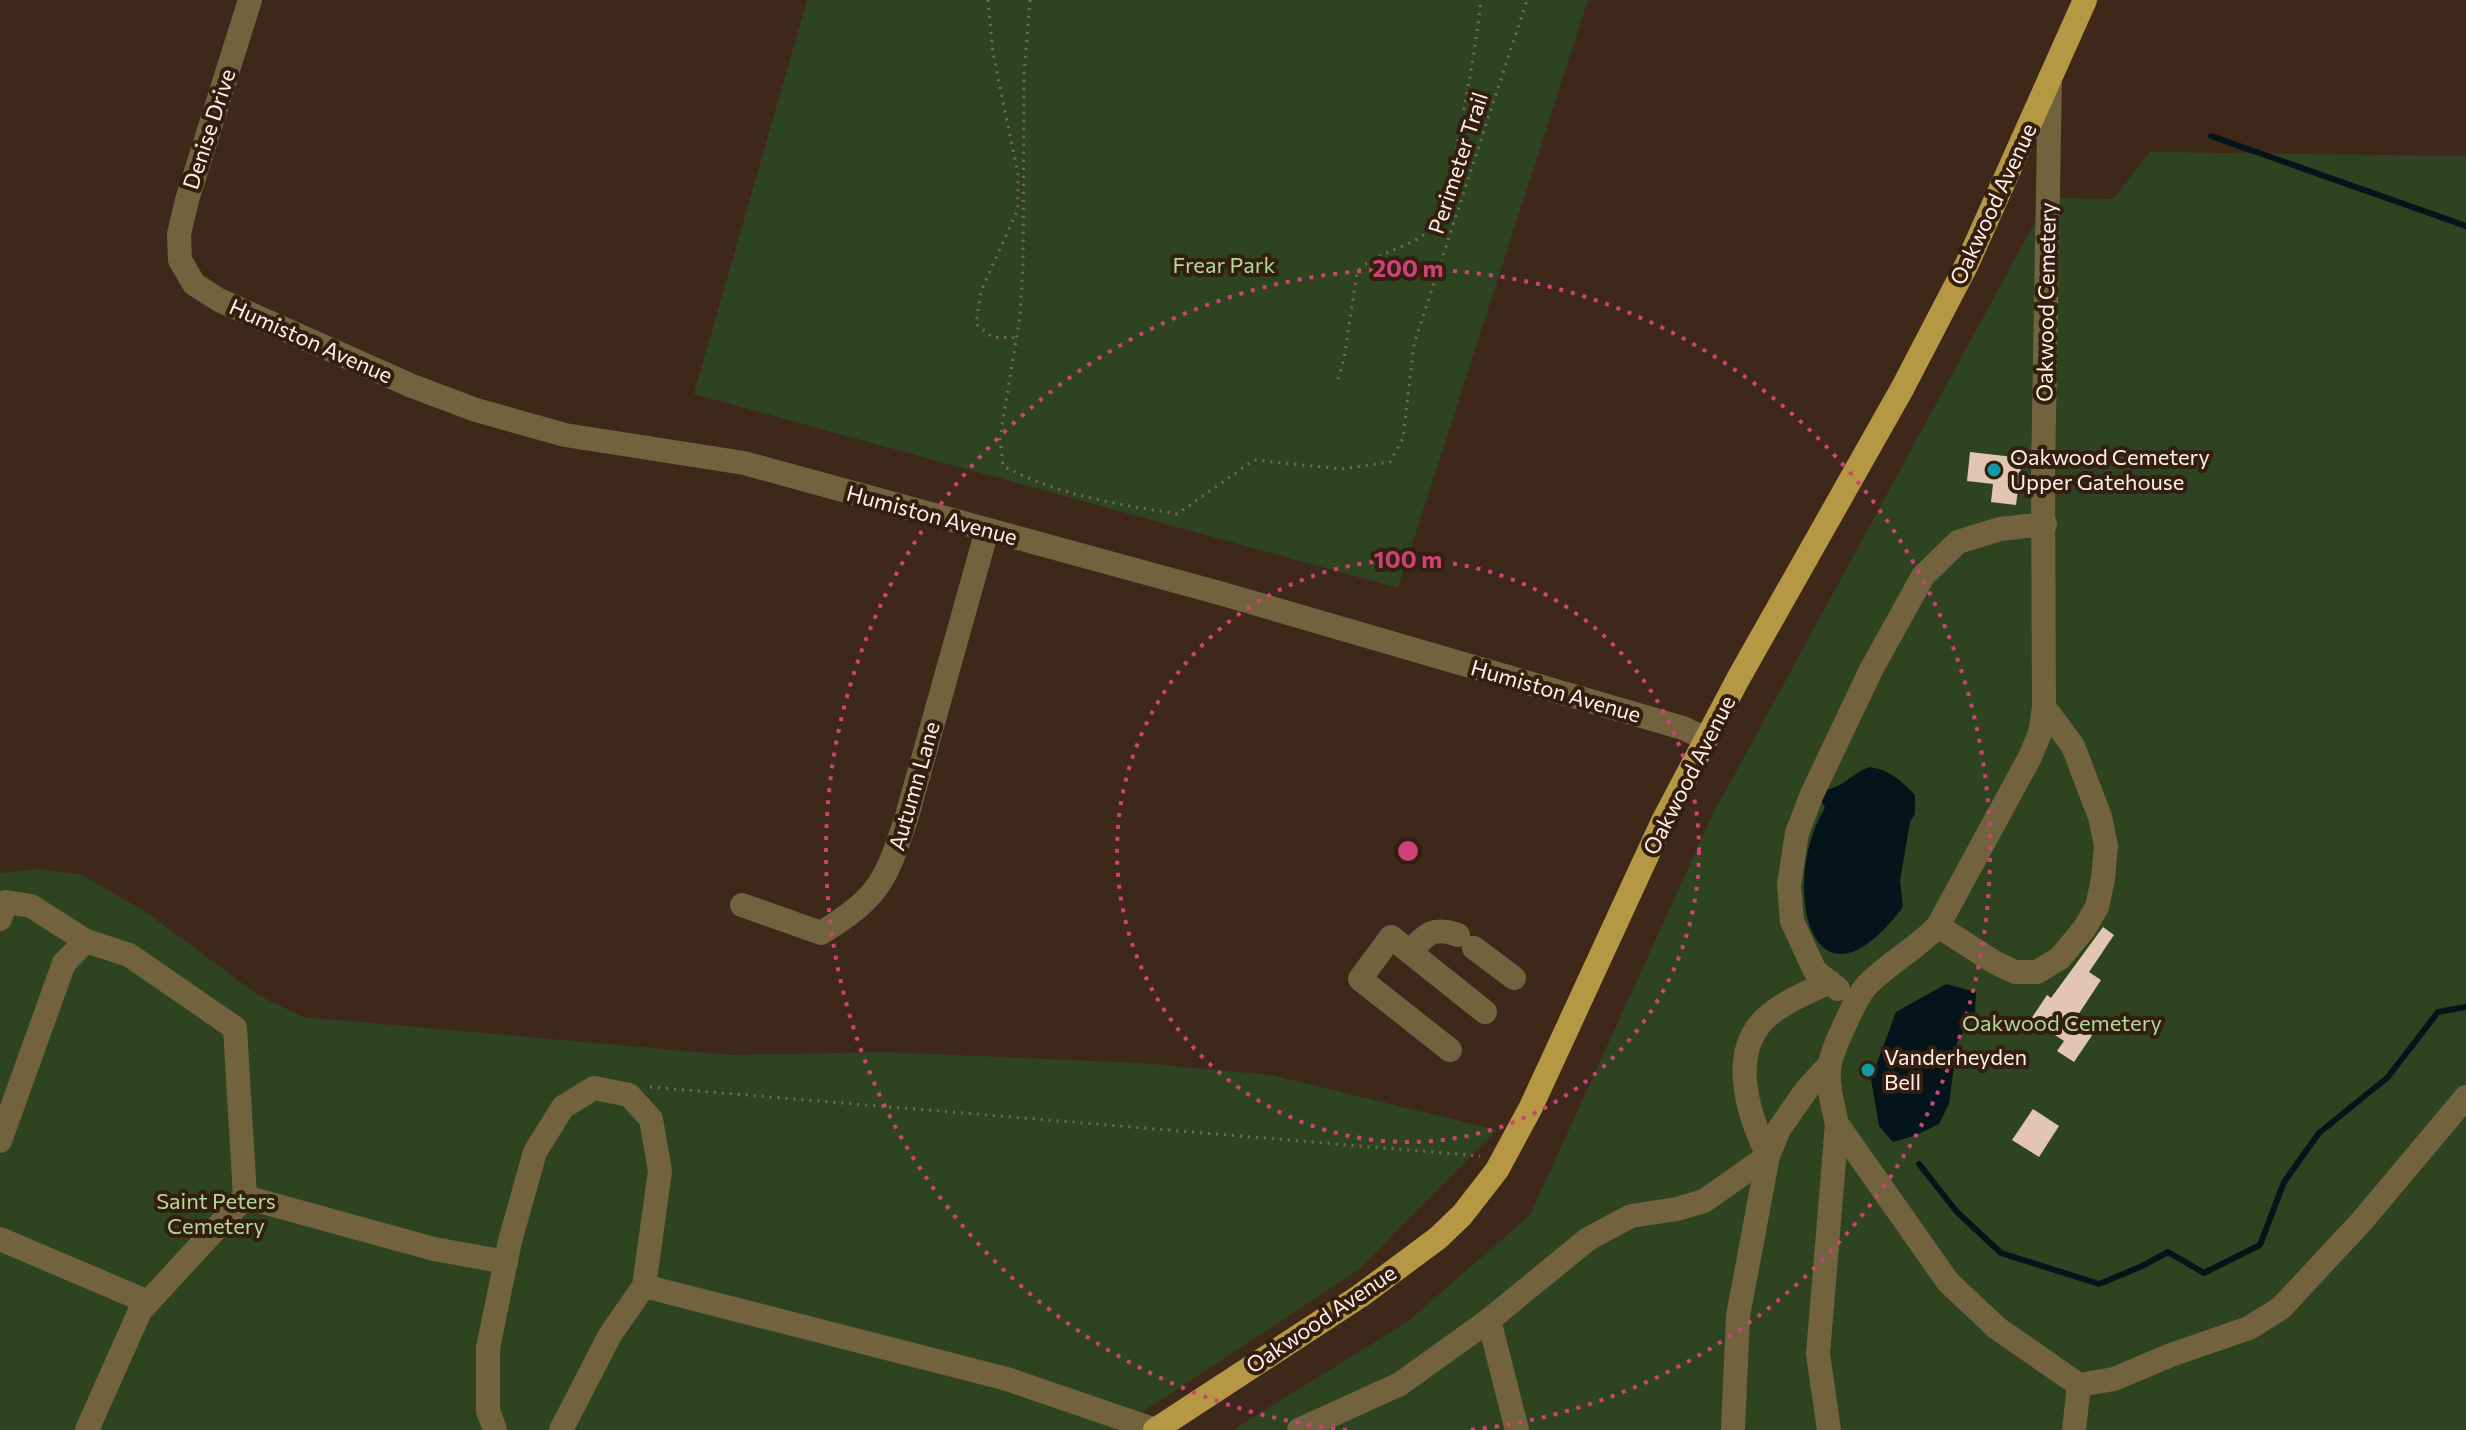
<svg xmlns="http://www.w3.org/2000/svg" width="2466" height="1430" viewBox="0 0 2466 1430" font-family="Commissioner,sans-serif">
<style>
.green{fill:#2e4420}
.water{fill:#03151a}
.lines{fill:none;stroke-linecap:round;stroke-linejoin:round}
.stream{stroke:#03151a;stroke-width:6}
.building{fill:#e2c6b3}
.path{stroke:#7b6759;stroke-width:3;stroke-dasharray:2 6;stroke-linecap:butt}
.minor{stroke:#72633e;stroke-width:24}
.major{stroke:#b69744;stroke-width:24}
.ring{fill:none;stroke:#ce4377;stroke-width:4;stroke-dasharray:4 8}
.culture-dot{fill:#0f9aa8;stroke:#331e0f;stroke-width:3}
.labels{text-anchor:middle;stroke-width:8;stroke-linejoin:round;paint-order:stroke}
.street-label{font-size:22px;fill:#fff0e6;stroke:#331e0f}
.park-label{font-size:22px;fill:#b1da9a;stroke:#331e0f}
.poi-label{font-size:22px;fill:#fff0e6;stroke:#331e0f;text-anchor:start}
.centre{fill:#ce4377;stroke:#331e0f;stroke-width:4}
.ring-label{font-size:24px;text-anchor:middle;font-weight:bold;fill:#ce4377;stroke:#331e0f;stroke-width:8;stroke-linejoin:round;paint-order:stroke}
</style>
<rect width="100%" height="100%" fill="#3e2819"/>
<g class="green">
<path d="M807,0H1588L1398,588L694,394Z"/>
<path d="M2150,152L2466,156V1430H1233L1407,1322L1530,1215L1712,816L2048,198L2113,199Z"/>
<path d="M37,869L80,874L146,912L258,995L303,1017L732,1055L884,1052L1140,1063L1271,1075L1497,1130L1358,1270L1115,1430H0V873Z"/>
</g>
<g class="water">
<path d="M1869,767C1888,769 1902,781 1915,795V814L1910,822L1900,881L1903,907C1810,1030 1779,881 1825,808L1820,798L1824,790C1843,788 1851,774 1869,767Z"/>
<path d="M1946,984L1976,992L1975,1014L1957,1042L1949,1104L1939,1124L1914,1136L1893,1142L1879,1126L1871,1079L1896,1012Z"/>
</g>
<g class="lines">
<g class="stream">
<path d="M2211,136L2466,226"/>
<path d="M1919,1164L1957,1212L2001,1253L2099,1284L2140,1267L2168,1252L2204,1273L2260,1245L2284,1182L2319,1133L2388,1077L2438,1012L2466,1007"/>
</g>
</g>
<g class="building">
<path d="M1970,452L2022,458L2016,505L1991,502L1993,484L1967,481Z"/>
<path d="M2103,927L2114,935L2089,972L2101,980L2078,1015L2097,1028L2074,1062L2057,1051L2064,1041L2031,1019L2047,995L2051,998Z"/>
<path d="M2033,1109L2059,1126L2039,1157L2012,1140Z"/>
</g>
<g class="lines">
<g class="path">
<path d="M988,0L993,53L1018,174V209L981,291L976,324L992,337L1017,338"/>
<path d="M1030,0L1024,74L1023,266L1020,316L1000,438L1003,466C1058,495 1116,504 1177,514L1254,460L1342,469L1390,462L1403,438L1414,344L1527,0"/>
<path d="M1338,379L1344,359L1357,272C1378,248 1420,249 1439,219C1448,202 1451,177 1454,159C1465,106 1475,54 1481,0"/>
<path d="M650,1087L1480,1156"/>
</g>
<g class="minor">
<path d="M250,0L187,200L179,234L180,260L194,284L219,300L412,386L476,410L565,435L744,463L1223,594L1683,728L1706,739"/>
<path d="M2050,79L2043,474L2044,707L2073,746L2100,817L2106,846L2103,879L2097,907L2084,929L2060,958L2037,972H2015L1994,962L1938,926C1917,948 1889,963 1867,985C1856,997 1834,1046 1830,1063C1826,1082 1833,1106 1837,1124L1948,1282L1997,1328L2079,1385L2114,1379L2171,1355L2249,1328L2281,1308L2362,1221L2466,1097"/>
<path d="M742,905L821,933C880,897 886,880 907,816L987,530"/>
<path d="M0,919L6,902L31,906L86,941"/>
<path d="M1938,926L2030,757L2040,733L2044,707"/>
<path d="M1474,948L1514,978"/>
<path d="M1410,952C1426,934 1433,926 1458,935"/>
<path d="M1838,989L1815,971L1792,921L1789,885L1797,833L1812,794L1871,670L1923,576L1958,542L2000,529L2045,524"/>
<path d="M1450,1050L1360,979L1391,937L1485,1012"/>
<path d="M0,1141L64,963L86,941L129,955L235,1028L245,1197"/>
<path d="M0,1239L148,1302"/>
<path d="M644,1286L1007,1379L1156,1430"/>
<path d="M1489,1320L1517,1430"/>
<path d="M87,1430L140,1311L245,1197L434,1249L506,1262"/>
<path d="M495,1430L488,1411V1348L510,1241L535,1152L563,1107L594,1088L629,1095L651,1119L660,1171L644,1286L610,1335L561,1430"/>
<path d="M1299,1430L1400,1384L1489,1320L1588,1239L1631,1216L1677,1209L1704,1201L1768,1156C1748,1114 1727,1051 1769,1015C1788,1000 1808,992 1830,982"/>
<path d="M1733,1430L1738,1316L1768,1156L1779,1129L1807,1089L1830,1064"/>
<path d="M1829,1430L1818,1354L1837,1124"/>
<path d="M2074,1430L2079,1385"/>
</g>
<path class="major" d="M1155,1430L1360,1296L1438,1238L1462,1215L1497,1170L1531,1107L1663,821L1738,679L1902,389L1967,264L2085,0"/>
</g>
<g class="ring">
<circle cx="1408" cy="851" r="291"/>
<path d="M1347 1430A582 582 0 1 1 1469 1430"/>
</g>
<g class="culture-dot">
<circle cx="1994" cy="470" r="8"/>
<circle cx="1868" cy="1070" r="8"/>
</g>
<g class="labels">
<g class="street-label">
<text transform="translate(209 129) rotate(-72)" y="8">Denise Drive</text>
<text transform="translate(1458 163) rotate(-72)" y="8">Perimeter Trail</text>
<text transform="translate(1993 204) rotate(-65)" y="8">Oakwood Avenue</text>
<text transform="translate(2046 302) rotate(-89)" y="8">Oakwood Cemetery</text>
<text transform="translate(311 341) rotate(24)" y="8">Humiston Avenue</text>
<text transform="translate(932 515) rotate(15)" y="8">Humiston Avenue</text>
<text transform="translate(1556 691) rotate(16)" y="8">Humiston Avenue</text>
<text transform="translate(1689 775) rotate(-63)" y="8">Oakwood Avenue</text>
<text transform="translate(914 786) rotate(-74)" y="8">Autumn Lane</text>
<text transform="translate(1321 1319) rotate(-34)" y="8">Oakwood Avenue</text>
</g>
<g class="park-label">
<text x="1224" y="273">Frear Park</text>
<text x="2062" y="1031">Oakwood Cemetery</text>
<text x="216" y="1209">Saint Peters<tspan x="216" dy="25">Cemetery</tspan></text>
</g>
<g class="poi-label">
<text x="2010" y="465">Oakwood Cemetery<tspan x="2010" dy="25">Upper Gatehouse</tspan></text>
<text x="1884" y="1065">Vanderheyden<tspan x="1884" dy="25">Bell</tspan></text>
</g>
</g>
<circle cx="1408" cy="851" r="12" class="centre"/>
<g class="ring-label">
<text x="1408" y="277">200 m</text>
<text x="1408" y="568">100 m</text>
</g>
</svg>
